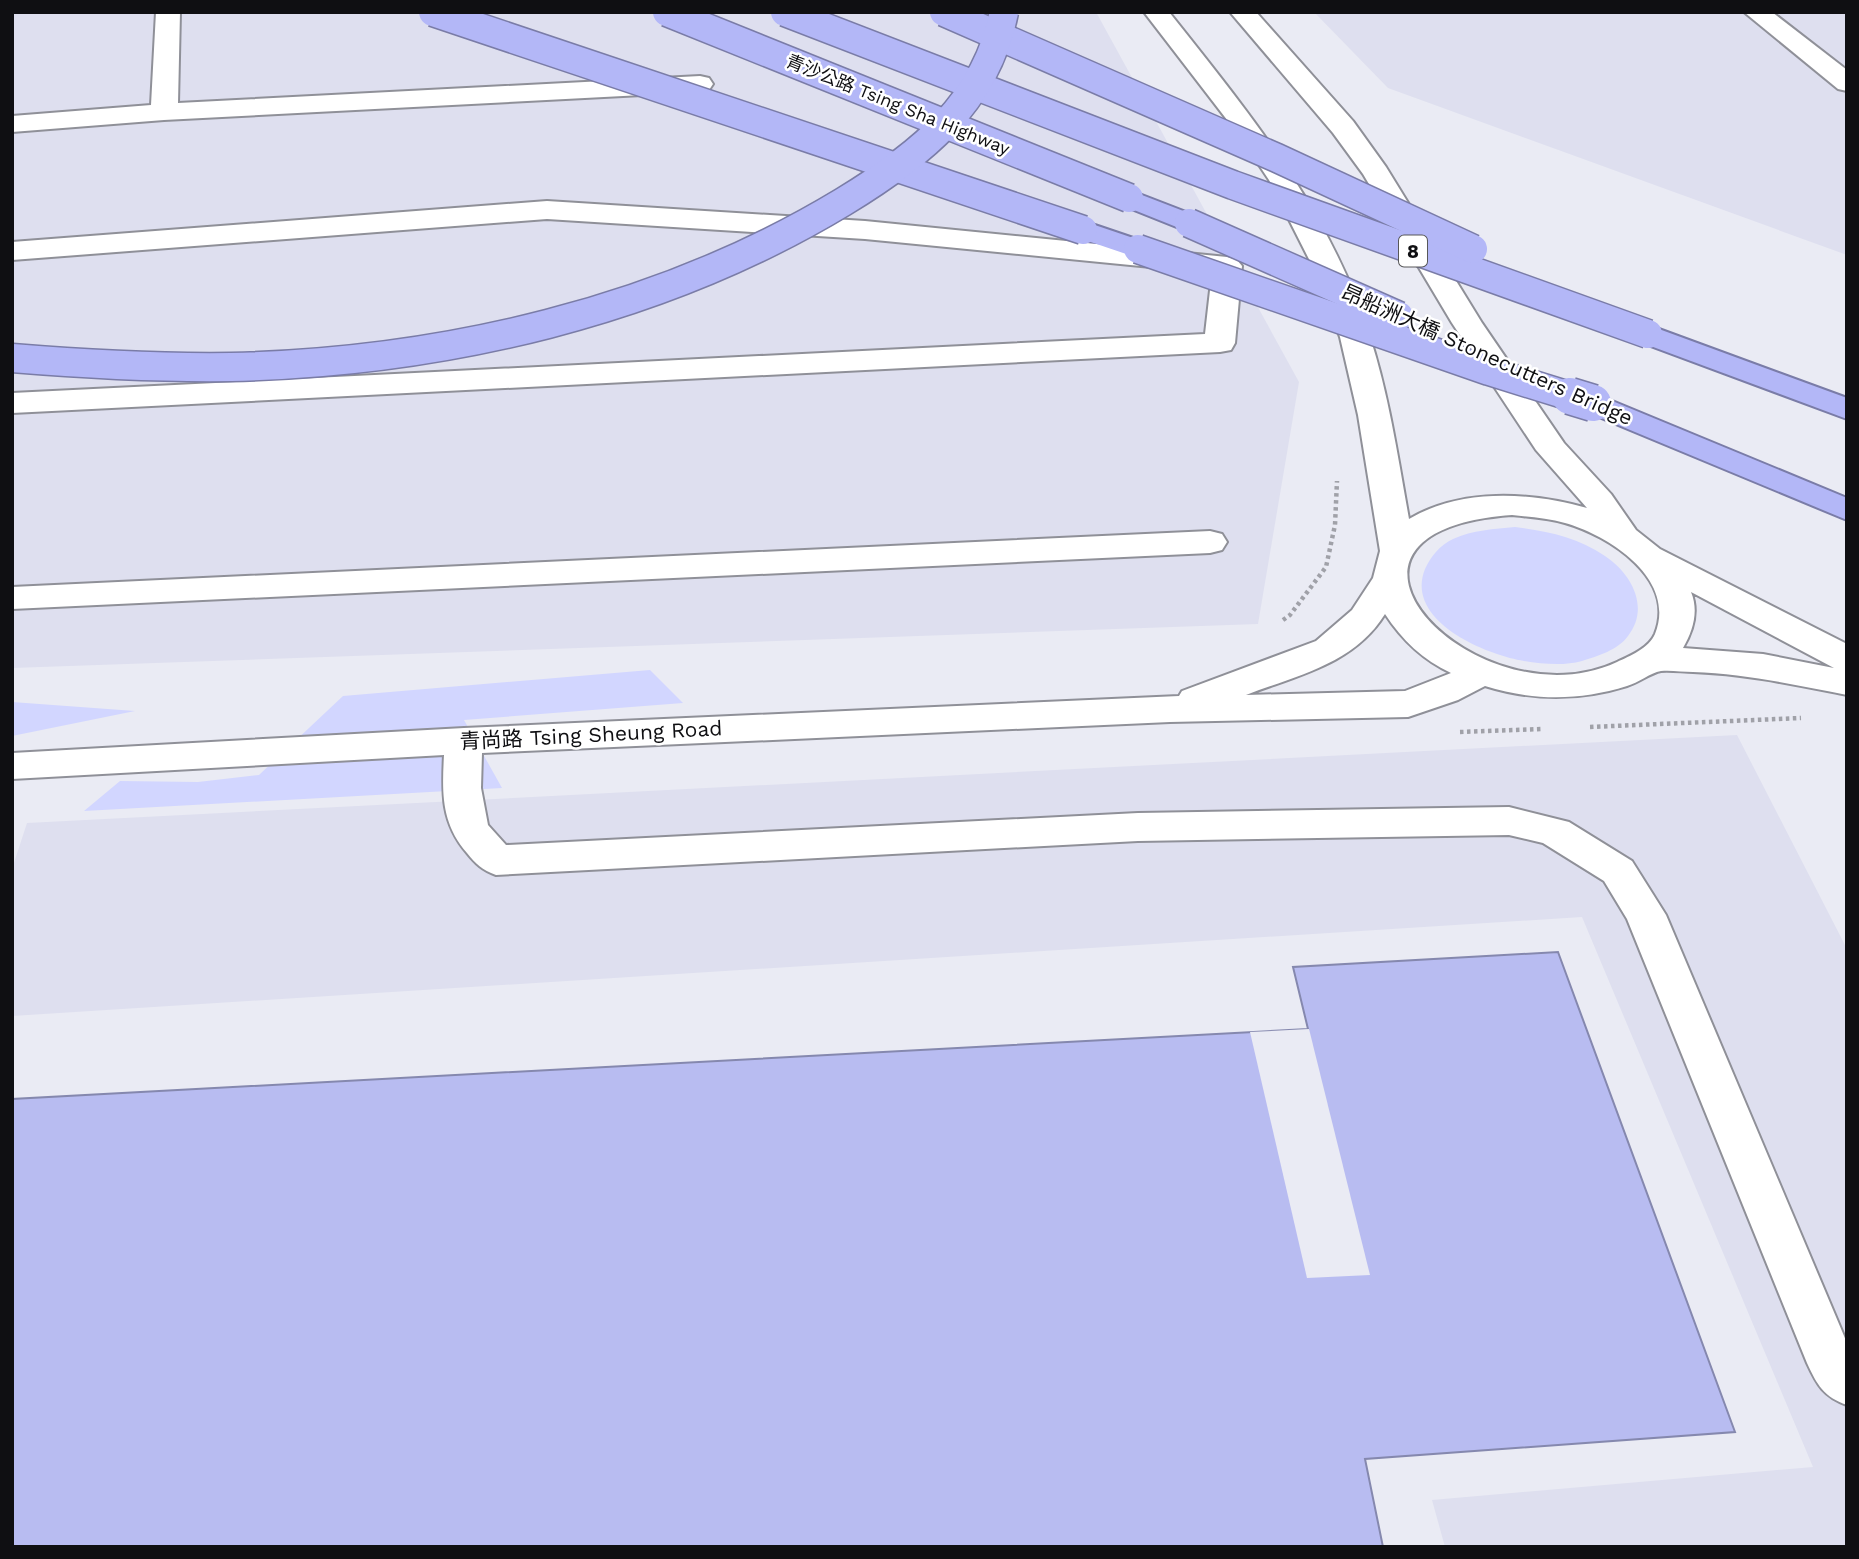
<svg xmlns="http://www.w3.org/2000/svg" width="1859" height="1559" viewBox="0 0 1859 1559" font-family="'Work Sans','Noto Sans TC',sans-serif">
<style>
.built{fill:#dedfef}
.green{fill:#d2d6ff}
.water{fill:#b8bcf1;stroke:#8588ae;stroke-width:2}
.pier{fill:#eaebf4}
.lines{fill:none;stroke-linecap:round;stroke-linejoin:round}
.minor-casing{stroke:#8f9098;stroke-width:4}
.highway-casing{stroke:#7a7ca7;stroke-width:4}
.path{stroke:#a0a1a8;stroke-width:4.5;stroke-dasharray:3.5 3.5;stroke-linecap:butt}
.minor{fill:#fff;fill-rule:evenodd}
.highway{fill:#b3b7f7;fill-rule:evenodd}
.highway-bridge-far1-casing{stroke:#7a7ca7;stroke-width:31;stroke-linecap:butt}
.highway-bridge-casing{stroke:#7a7ca7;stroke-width:39;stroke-linecap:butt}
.highway-bridge-far1{stroke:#b3b7f7;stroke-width:28}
.highway-bridge{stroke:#b3b7f7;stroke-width:36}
.labels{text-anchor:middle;stroke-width:5;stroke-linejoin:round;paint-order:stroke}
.far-street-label{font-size:18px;fill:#0f0f12;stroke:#fff}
.shield{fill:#fff;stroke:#575759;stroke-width:2}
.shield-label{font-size:19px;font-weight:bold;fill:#0f0f12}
.street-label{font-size:21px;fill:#0f0f12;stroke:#fff}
</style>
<rect width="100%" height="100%" fill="#eaebf4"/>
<g class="built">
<path d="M12,12H1096L1299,382L1258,624L12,668Z"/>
<path d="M1314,12H1847V255L1388,88Z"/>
<path d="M1737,735L1847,949V1547H1445L1432,1500L1813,1467L1582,917L12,1016V869L27,823Z"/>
</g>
<g class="green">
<path d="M1515,527C1548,531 1577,537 1605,556C1632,574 1650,608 1628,636C1618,650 1598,656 1582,661C1564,666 1543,664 1524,661C1486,655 1404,621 1425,569C1431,556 1440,545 1453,539C1473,530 1494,529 1515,527Z"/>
<path d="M650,670L683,703L464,720L502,788L84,811L120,781L198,782L259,775L343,696Z"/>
<path d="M12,702L135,711L12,736Z"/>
</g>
<path class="water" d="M1558,952L1735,1432L1365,1459L1383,1547H12V1099L1308,1029L1293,967Z"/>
<path class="pier" d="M1309,1029L1370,1275L1307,1278L1250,1032Z"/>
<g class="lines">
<g class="minor-casing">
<g id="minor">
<path d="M156,12H180L178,103L700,76L709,78L713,84L709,90L700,92L164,120L12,132V116L151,105Z"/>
<path d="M1144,12H1169C1250,114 1330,211 1370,337C1389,396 1398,458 1409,519C1461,488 1530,492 1587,508L1536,450L1452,323L1363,174L1333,133L1230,12H1256L1353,121L1386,167L1482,323L1564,443L1611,494L1636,530L1660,549L1847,644V695C1796,685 1746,674 1693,672C1683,672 1671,670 1661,671C1650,673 1638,683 1627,686C1579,701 1533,701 1485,686L1458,700L1408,717L1170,722L482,753L481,788L488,825L506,845L1138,813L1509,807L1569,822L1632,861L1666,915L1847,1343V1405C1824,1397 1817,1385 1807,1363L1627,919L1604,881L1543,843L1509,835L1138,841L496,875C482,870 476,864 467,853C441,823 442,793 444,755L12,779V753L464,728L1179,696L1182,691L1316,641L1352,610L1373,578L1380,551L1358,415L1340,337L1316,273L1269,180L1241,138ZM1512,515C1529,517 1548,518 1565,523C1610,536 1677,579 1655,634C1649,648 1630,656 1617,662C1480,726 1284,532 1512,515ZM1691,592L1834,668L1839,669L1763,654L1683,648C1693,631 1699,611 1691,592ZM1385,614C1402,640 1423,660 1451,673L1405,691L1246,695C1298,675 1354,664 1385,614Z"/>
<path d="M1744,12H1772L1847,70V91L1838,89Z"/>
<path d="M547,201L865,221L1227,257L1237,260L1242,266L1235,343L1231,350L1220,352L12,413V393L1205,334L1212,273L865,239L547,219L12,260V242Z"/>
<path d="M1210,531L1222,534L1227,542L1222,550L1210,553L12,609V587Z"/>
</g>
</g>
<g class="highway-casing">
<g id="highway">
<path d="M1129,190L1199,217L1203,223L1199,229L1189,232L1119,204L1115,198L1119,192Z"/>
<path d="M1083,221L1148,243L1153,249L1148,255L1138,258L1073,236L1069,230L1073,224Z"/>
<path d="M1648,325L1847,398V419L1637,341L1633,334L1637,327Z"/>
<path d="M1593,393L1847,498V520L1582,410L1577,403L1582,396Z"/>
</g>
</g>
<g class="path">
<path d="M1283,620L1290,615L1326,567L1335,525L1337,481"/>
<path d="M1590,727L1801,718"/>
<path d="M1460,732L1543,729"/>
</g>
<use href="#minor" class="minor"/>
<use href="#highway" class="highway"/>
<g class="highway-bridge-far1-casing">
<g id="highway-bridge-far1">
<path d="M433,12L1083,230"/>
<path d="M667,12L1129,198"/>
<path d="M785,12L1233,185L1648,334"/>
<path d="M944,12L1277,158L1473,249"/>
<path d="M1189,223L1399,316"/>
<path d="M1138,249L1489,371L1576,398"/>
<path d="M12,358C85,364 158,368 231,367C443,362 661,312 843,202C919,156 986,104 1004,12"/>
</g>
</g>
<g class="highway-bridge-casing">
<path id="highway-bridge" d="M1570,396L1593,403"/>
</g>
<use href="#highway-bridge-far1" class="highway-bridge-far1"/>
<use href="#highway-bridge" class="highway-bridge"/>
</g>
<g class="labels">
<g class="far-street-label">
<text transform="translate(898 105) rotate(22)" y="6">青沙公路 Tsing Sha Highway</text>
</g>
<rect class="shield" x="1399" y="235.5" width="28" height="31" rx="5"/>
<g class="shield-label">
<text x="1413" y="258">8</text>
</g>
<g class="street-label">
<text transform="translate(1487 355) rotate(24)" y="7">昂船洲大橋 Stonecutters Bridge</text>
<text transform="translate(591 735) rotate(-3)" y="7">青尚路 Tsing Sheung Road</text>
</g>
</g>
<rect width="1859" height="1559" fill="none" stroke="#0f0f12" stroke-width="28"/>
</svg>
